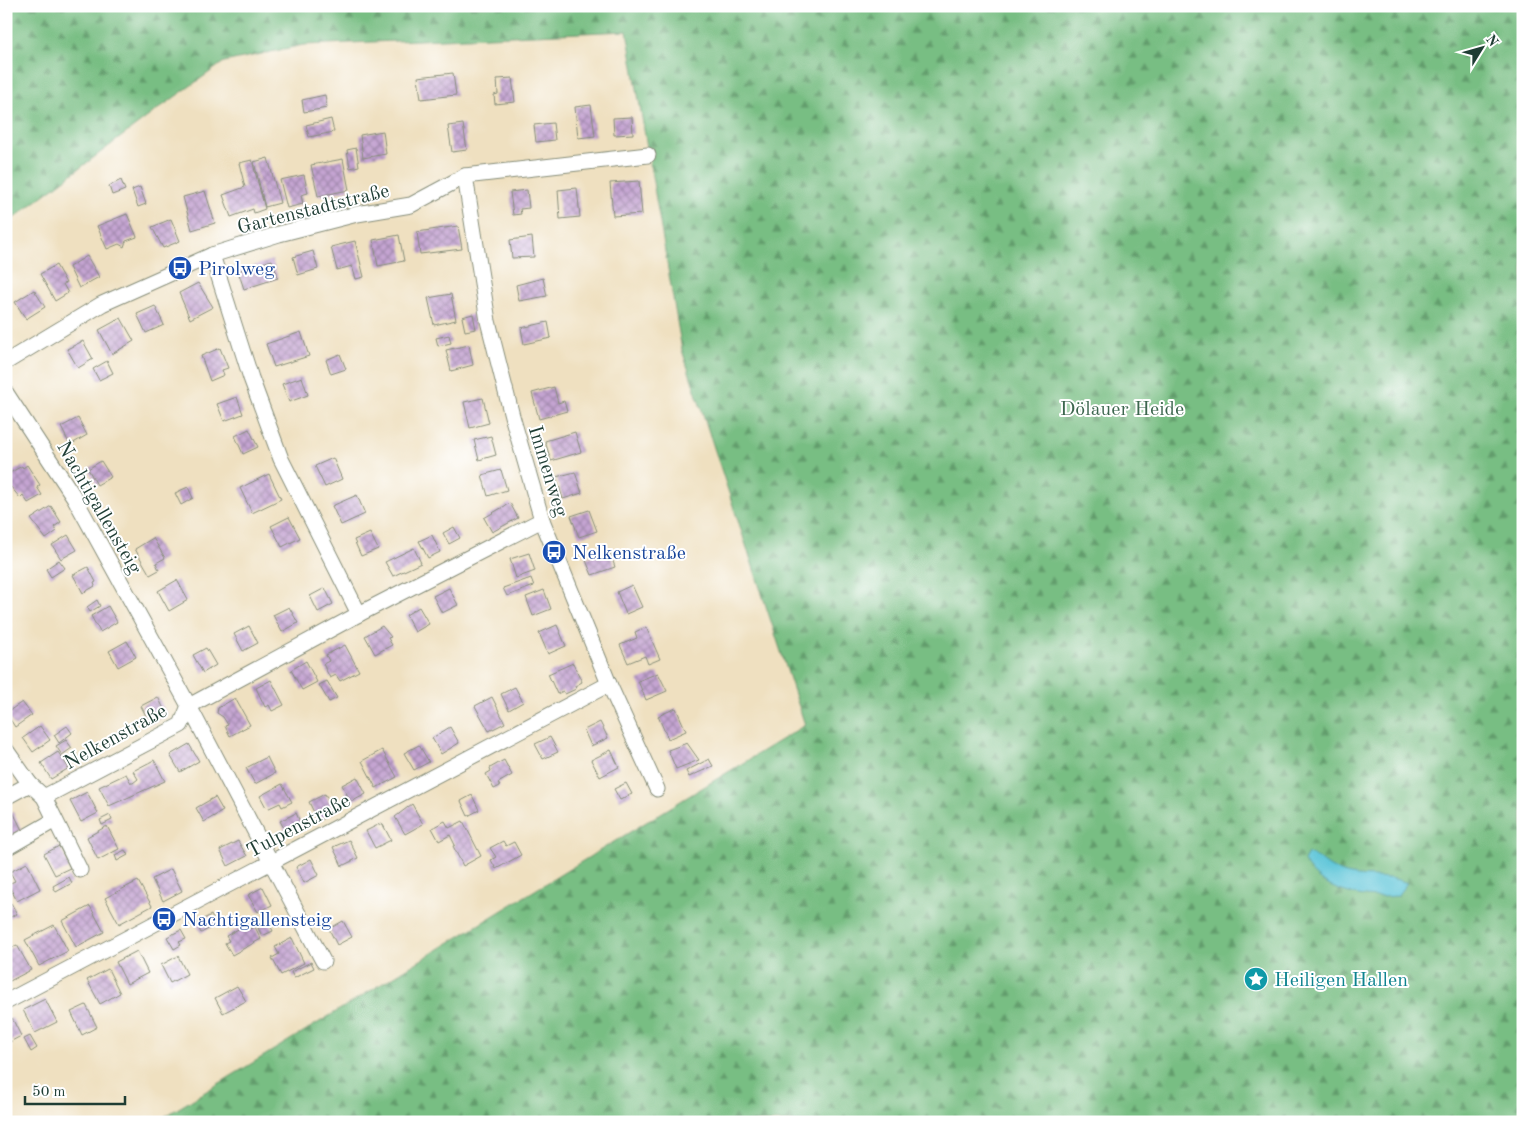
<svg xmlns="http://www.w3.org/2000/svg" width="1529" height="1128" viewBox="0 0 1529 1128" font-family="'Old Standard TT',serif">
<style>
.forest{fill:url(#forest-firs);stroke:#4c7e5c}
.water{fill:#5cc5d8;stroke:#3e8186}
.building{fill:url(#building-cross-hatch)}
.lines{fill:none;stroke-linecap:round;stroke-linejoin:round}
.minor-casing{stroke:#878e7a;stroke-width:17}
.minor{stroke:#fff;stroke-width:15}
.labels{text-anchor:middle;stroke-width:4;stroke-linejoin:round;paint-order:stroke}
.street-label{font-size:20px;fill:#1f3d34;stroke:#fff}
.transit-label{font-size:20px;fill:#164399;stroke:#fff;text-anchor:start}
.park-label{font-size:20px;fill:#3c664e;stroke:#fff}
.culture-label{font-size:20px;fill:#0d838f;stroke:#fff;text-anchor:start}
</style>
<defs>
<pattern id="forest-firs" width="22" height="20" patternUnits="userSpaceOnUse" patternTransform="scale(1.25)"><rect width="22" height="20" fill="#78be83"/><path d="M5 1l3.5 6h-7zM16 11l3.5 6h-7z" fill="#629c6c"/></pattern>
<pattern id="building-cross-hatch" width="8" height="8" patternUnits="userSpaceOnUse" patternTransform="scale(1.25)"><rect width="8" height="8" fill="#c5a4d2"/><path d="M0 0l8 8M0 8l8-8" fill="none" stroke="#9f87ab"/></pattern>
</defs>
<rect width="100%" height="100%" fill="#fff"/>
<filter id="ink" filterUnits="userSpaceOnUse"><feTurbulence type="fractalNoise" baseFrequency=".02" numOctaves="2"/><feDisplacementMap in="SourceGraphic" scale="10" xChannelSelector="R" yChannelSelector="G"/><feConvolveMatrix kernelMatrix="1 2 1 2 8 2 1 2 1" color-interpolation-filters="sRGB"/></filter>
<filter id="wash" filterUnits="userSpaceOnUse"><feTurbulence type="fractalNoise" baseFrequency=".0096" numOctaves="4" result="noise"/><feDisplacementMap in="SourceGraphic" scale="20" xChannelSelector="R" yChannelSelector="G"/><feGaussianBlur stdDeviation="1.12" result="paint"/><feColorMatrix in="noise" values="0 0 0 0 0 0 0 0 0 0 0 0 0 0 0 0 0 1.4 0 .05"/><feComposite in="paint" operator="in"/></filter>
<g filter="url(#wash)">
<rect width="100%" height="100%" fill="#efe0c0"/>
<path class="forest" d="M6,6H1523V1122H156L805,725L682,350L627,31L303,45L224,62L158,109L6,224Z"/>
<path class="water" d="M1308,854C1322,858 1326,866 1338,871C1360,881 1387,873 1407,883L1397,896C1365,900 1319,892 1304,861Z"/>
<g id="blocks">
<g class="building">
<path d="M453,73L456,95L421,99L418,77Z"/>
<path d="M512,78L515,102L495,104L494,95L498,94L497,79Z"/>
<path d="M325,95L327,108L304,112L302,100Z"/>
<path d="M591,105L595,136L578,138L575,107Z"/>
<path d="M632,117L633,134L614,135L613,118Z"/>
<path d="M331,119L334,132L309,137L306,125Z"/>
<path d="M553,123L555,140L536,142L534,125Z"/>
<path d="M463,124L467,150L452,152L448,126Z"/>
<path d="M383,131L386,154L363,158L360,135Z"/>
<path d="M356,148L359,166L350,168L347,150Z"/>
<path d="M268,158L280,203L265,207L254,162Z"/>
<path d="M343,159L349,190L318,196L311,165Z"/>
<path d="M252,160L265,209L254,213L253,209L231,217L223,195L245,187L239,163Z"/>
<path d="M304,175L308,193L301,195L303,204L287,208L280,180Z"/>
<path d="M121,180L125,190L112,195L109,186Z"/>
<path d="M639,181L642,214L613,216L610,183Z"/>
<path d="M140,187L146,204L138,207L132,190Z"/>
<path d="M577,188L580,217L560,219L558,190Z"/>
<path d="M527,190L529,208L520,209L521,214L513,215L510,192Z"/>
<path d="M205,191L215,223L192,230L183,197Z"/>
<path d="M127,214L137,237L126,241L124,247L119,244L107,249L97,226Z"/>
<path d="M171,219L180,241L163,248L152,227Z"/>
<path d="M458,226L462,249L420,254L417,232Z"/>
<path d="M399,235L404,261L378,266L373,240Z"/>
<path d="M532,237L534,257L512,258L510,240Z"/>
<path d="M355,241L364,277L356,279L352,266L337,270L331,247Z"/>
<path d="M313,251L318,269L298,275L293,257Z"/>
<path d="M87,256L99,277L79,288L69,267Z"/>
<path d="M272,260L278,278L244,289L238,271Z"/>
<path d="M56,265L66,283L63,284L68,293L55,301L40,274Z"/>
<path d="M543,278L547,296L519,301L516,285Z"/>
<path d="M198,283L213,307L190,319L179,293Z"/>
<path d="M34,290L45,307L26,319L15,302Z"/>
<path d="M451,294L456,320L434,325L428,298Z"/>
<path d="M155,306L164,325L146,333L137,314Z"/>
<path d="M473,314L476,329L465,331L462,317Z"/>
<path d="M121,318L134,341L112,354L99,330Z"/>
<path d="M548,322L551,338L524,344L521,328Z"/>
<path d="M301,332L309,356L274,367L266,344Z"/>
<path d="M449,335L451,343L438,346L436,338Z"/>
<path d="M83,341L93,359L78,368L67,349Z"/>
<path d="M469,345L473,365L451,371L446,350Z"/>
<path d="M220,348L228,368L222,370L224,375L210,381L201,356Z"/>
<path d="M340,354L346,369L331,374L326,360Z"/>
<path d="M107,361L113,373L99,380L93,369Z"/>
<path d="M302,377L308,395L289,402L282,384Z"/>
<path d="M554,387L558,403L564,401L567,411L539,419L532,393Z"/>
<path d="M237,397L243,414L224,421L217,404Z"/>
<path d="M483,398L489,423L470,428L464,402Z"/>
<path d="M78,418L87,435L70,445L61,427Z"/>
<path d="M249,429L258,447L243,454L235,436Z"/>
<path d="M575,432L581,452L551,461L545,441Z"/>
<path d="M491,436L496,455L479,460L474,440Z"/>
<path d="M333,458L342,479L325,487L315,466Z"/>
<path d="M101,461L111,477L97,485L88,469Z"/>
<path d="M27,465L40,485L37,487L42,495L28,503L23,495L20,498L6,481V475L22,466L23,468Z"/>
<path d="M501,470L507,490L488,496L482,475Z"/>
<path d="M575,472L582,493L563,499L556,477Z"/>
<path d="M269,474L281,499L252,513L240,488Z"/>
<path d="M188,487L193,498L181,505L175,493Z"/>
<path d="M357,495L365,514L341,525L332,506Z"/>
<path d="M510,503L518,518L492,532L484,518Z"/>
<path d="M51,506L61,522L54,527L57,531L46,539L31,519Z"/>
<path d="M589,510L597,531L579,537L571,516Z"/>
<path d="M289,517L300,538L282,547L271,526Z"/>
<path d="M454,527L460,538L449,544L443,533Z"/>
<path d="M370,533L378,549L361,556L354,540Z"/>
<path d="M68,535L77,550L61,559L52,545Z"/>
<path d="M432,535L440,552L428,558L419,541Z"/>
<path d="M153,538L165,558L156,563L159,570L150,575L135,549Z"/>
<path d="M414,548L421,563L393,576L385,562Z"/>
<path d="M609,550L615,567L592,575L585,558Z"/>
<path d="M529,553L535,571L516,578L510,559Z"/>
<path d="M59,560L65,568L51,577L46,569Z"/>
<path d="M88,567L96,582L94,583L95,586L83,593L73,575Z"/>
<path d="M531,578L534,586L507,596L503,588Z"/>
<path d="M177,580L188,600L169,611L158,591Z"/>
<path d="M632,585L642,607L626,614L617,592Z"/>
<path d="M325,588L333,604L318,612L310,596Z"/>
<path d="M449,588L458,605L442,613L433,596Z"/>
<path d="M544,590L551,609L533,616L526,597Z"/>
<path d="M97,600L100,606L90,612L87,607Z"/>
<path d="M108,606L117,622L100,632L91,616Z"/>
<path d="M289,607L298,623L282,632L273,615Z"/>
<path d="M419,607L429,624L415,632L406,615Z"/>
<path d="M557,625L566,646L548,654L539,633Z"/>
<path d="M249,626L258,643L243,651L234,634Z"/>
<path d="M382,626L391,637L388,638L392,645L375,654L365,636Z"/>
<path d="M646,627L660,659L648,664L645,656L628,663L620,645L637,638L635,632Z"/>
<path d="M127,641L136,657L118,667L109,651Z"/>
<path d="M345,645L359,671L340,681L336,675L330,678L323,664L329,661L326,655Z"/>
<path d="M206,648L216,665L203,673L193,655Z"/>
<path d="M306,661L317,682L302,690L291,670Z"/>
<path d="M573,663L582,682L575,686L576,689L565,694L563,691L557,694L548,674Z"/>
<path d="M658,673L667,691L646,700L638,681Z"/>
<path d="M271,680L284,705L272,711L269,705L265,707L256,688Z"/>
<path d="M327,681L337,698L329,702L319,685Z"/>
<path d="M515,687L523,702L509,710L501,694Z"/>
<path d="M158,697L167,715L150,724L141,706Z"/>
<path d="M492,697L505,723L489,731L475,706Z"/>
<path d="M235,698L250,725L230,736L225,726L228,725L223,717L217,713L218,708Z"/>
<path d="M22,702L32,715L15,727L6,713Z"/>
<path d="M676,708L686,731L668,739L658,716Z"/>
<path d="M600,722L608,738L591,746L584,730Z"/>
<path d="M40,726L50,740L33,752L23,738Z"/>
<path d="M67,726L72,733L59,743L54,735Z"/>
<path d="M450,727L459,743L441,754L432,738Z"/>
<path d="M550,737L558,752L543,759L535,744Z"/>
<path d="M66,740L72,748L62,755L56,746Z"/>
<path d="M687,743L699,760L676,769L668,750Z"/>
<path d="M189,744L199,761L180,772L170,755Z"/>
<path d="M419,745L429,762L414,770L404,753Z"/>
<path d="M382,750L397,777L376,788L362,761Z"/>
<path d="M611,750L619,767L600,777L591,760Z"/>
<path d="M58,752L69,768L51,779L41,763Z"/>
<path d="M267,757L275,773L255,784L246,768Z"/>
<path d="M709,759L713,766L689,777L686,771Z"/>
<path d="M154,760L165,781L109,806L99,787L126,774L131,783H133L138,779L133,771Z"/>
<path d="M504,760L512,775L498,783L500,786L494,789L486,774L491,771L490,768Z"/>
<path d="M357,777L366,794L351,802L342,785Z"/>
<path d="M626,783L632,794L620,800L614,789Z"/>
<path d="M282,784L292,802L282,807L280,803L267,809L260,796Z"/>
<path d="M87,792L98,813L81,822L70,801Z"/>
<path d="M325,794L335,812L318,821L309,802Z"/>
<path d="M472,795L479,810L468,816L461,801Z"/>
<path d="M215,797L223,811L204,822L196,808Z"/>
<path d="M412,804L423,824L405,834L395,817Z"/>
<path d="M13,812L22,830L6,838V815Z"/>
<path d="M296,813L302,826L287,834L280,821Z"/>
<path d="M110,815L112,820L102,825L100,820Z"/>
<path d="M445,821L449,828L463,821L481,856L463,866L453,846L455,845L450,835L439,841L432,828Z"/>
<path d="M382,823L391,840L375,848L366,831Z"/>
<path d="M107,826L119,849L98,860L87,837Z"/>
<path d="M349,840L358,858L342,866L333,847Z"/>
<path d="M238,841L247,856L228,866L220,850Z"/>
<path d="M503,841L506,846L514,842L521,855L496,869L491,860L496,857L490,848Z"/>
<path d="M59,846L70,868L55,875L44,854Z"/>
<path d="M125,850L128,855L117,861L115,855Z"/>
<path d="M311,859L319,875L304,883L296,867Z"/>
<path d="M27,863L40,889L17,901L8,884L15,881L10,872Z"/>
<path d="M171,869L182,891L163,901L152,879Z"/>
<path d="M69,877L72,883L56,892L53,886Z"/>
<path d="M138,881L152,906L119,924L105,898Z"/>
<path d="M263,887L272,905L258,912L248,895Z"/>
<path d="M11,903L17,914L6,919V905Z"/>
<path d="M90,906L104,932L76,947L62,921Z"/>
<path d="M211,915L216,925L201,933L196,923Z"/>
<path d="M343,921L352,937L337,945L329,929Z"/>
<path d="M269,923L273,931L262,936L258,928Z"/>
<path d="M247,924L250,929L255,927L261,939L232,955L225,943L229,941L226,936Z"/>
<path d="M54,925L68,951L39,966L25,940Z"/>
<path d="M181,930L186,939L179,942L181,945L174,949L167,937Z"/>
<path d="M292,938L304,963L281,975L272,958L279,954L275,947Z"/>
<path d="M17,945L31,970L6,983V950Z"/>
<path d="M137,951L148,973L127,984L116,962Z"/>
<path d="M178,956L187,974L170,983L161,965Z"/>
<path d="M311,962L314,968L294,978L291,972Z"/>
<path d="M108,969L120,993L100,1004L87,980Z"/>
<path d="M237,986L246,1001L223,1013L215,998Z"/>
<path d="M45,999L57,1022L35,1033L23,1010Z"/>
<path d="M86,1005L97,1027L82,1035L71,1012Z"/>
<path d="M12,1018L21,1036L6,1044V1021Z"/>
<path d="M30,1036L37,1048L31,1052L24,1039Z"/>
</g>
</g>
</g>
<g filter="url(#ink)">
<use href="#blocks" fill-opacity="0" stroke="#878e7a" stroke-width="1"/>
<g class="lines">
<g class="minor-casing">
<g id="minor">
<path d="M465,176L488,321L512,416L542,520L609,684L657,789"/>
<path d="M212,255L251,378L281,459L359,614"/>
<path d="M6,362L102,304L212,255L279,234L357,214L411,205L465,176L648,155"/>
<path d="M6,393L74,497L189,706L323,961"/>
<path d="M6,750L30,784L44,797L80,870"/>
<path d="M6,797L30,784"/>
<path d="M44,797L181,725L189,706L359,614L542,520"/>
<path d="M6,848L55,820"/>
<path d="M6,1002L609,684"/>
</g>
</g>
<use href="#minor" class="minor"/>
</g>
</g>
<defs>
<g id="bus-disc" transform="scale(1.25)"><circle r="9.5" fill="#1a4fb4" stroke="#fff"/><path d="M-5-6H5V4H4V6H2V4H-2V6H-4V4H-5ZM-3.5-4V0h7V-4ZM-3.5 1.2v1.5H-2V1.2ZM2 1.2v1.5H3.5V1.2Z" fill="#fff"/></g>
<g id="sight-disc" transform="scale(1.25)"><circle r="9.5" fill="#0f9aa8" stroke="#fff"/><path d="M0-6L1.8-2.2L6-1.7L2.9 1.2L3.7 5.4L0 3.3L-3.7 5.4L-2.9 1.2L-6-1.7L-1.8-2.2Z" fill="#fff"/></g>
</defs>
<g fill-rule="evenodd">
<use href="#bus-disc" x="180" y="268"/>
<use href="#bus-disc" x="554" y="552"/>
<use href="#bus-disc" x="164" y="919"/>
<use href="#sight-disc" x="1256" y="979"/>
</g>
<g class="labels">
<g class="street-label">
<text transform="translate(313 208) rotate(-14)" y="7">Gartenstadtstraße</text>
<text transform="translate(549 471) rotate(73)" y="7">Immenweg</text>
<text transform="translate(100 507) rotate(60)" y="7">Nachtigallensteig</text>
<text transform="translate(115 736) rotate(-29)" y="7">Nelkenstraße</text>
<text transform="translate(298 825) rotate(-28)" y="7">Tulpenstraße</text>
</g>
<g class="transit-label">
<text x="198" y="275">Pirolweg</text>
<text x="572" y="559">Nelkenstraße</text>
<text x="182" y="926">Nachtigallensteig</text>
</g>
<g class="park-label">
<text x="1122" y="415">Dölauer Heide</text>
</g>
<g class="culture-label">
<text x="1274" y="986">Heiligen Hallen</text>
</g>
</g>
<rect width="1529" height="1128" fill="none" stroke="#fff" stroke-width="25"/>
<g transform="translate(1482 48) rotate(53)" stroke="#ffffff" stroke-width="4" paint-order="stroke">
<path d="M0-4L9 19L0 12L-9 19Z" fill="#1f3d34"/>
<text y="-8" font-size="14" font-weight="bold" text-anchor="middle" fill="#1f3d34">N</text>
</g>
<path d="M25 1096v8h100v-8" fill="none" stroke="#1f3d34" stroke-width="2.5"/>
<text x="32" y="1096" font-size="15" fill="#1f3d34" stroke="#ffffff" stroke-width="4" paint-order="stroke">50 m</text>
</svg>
